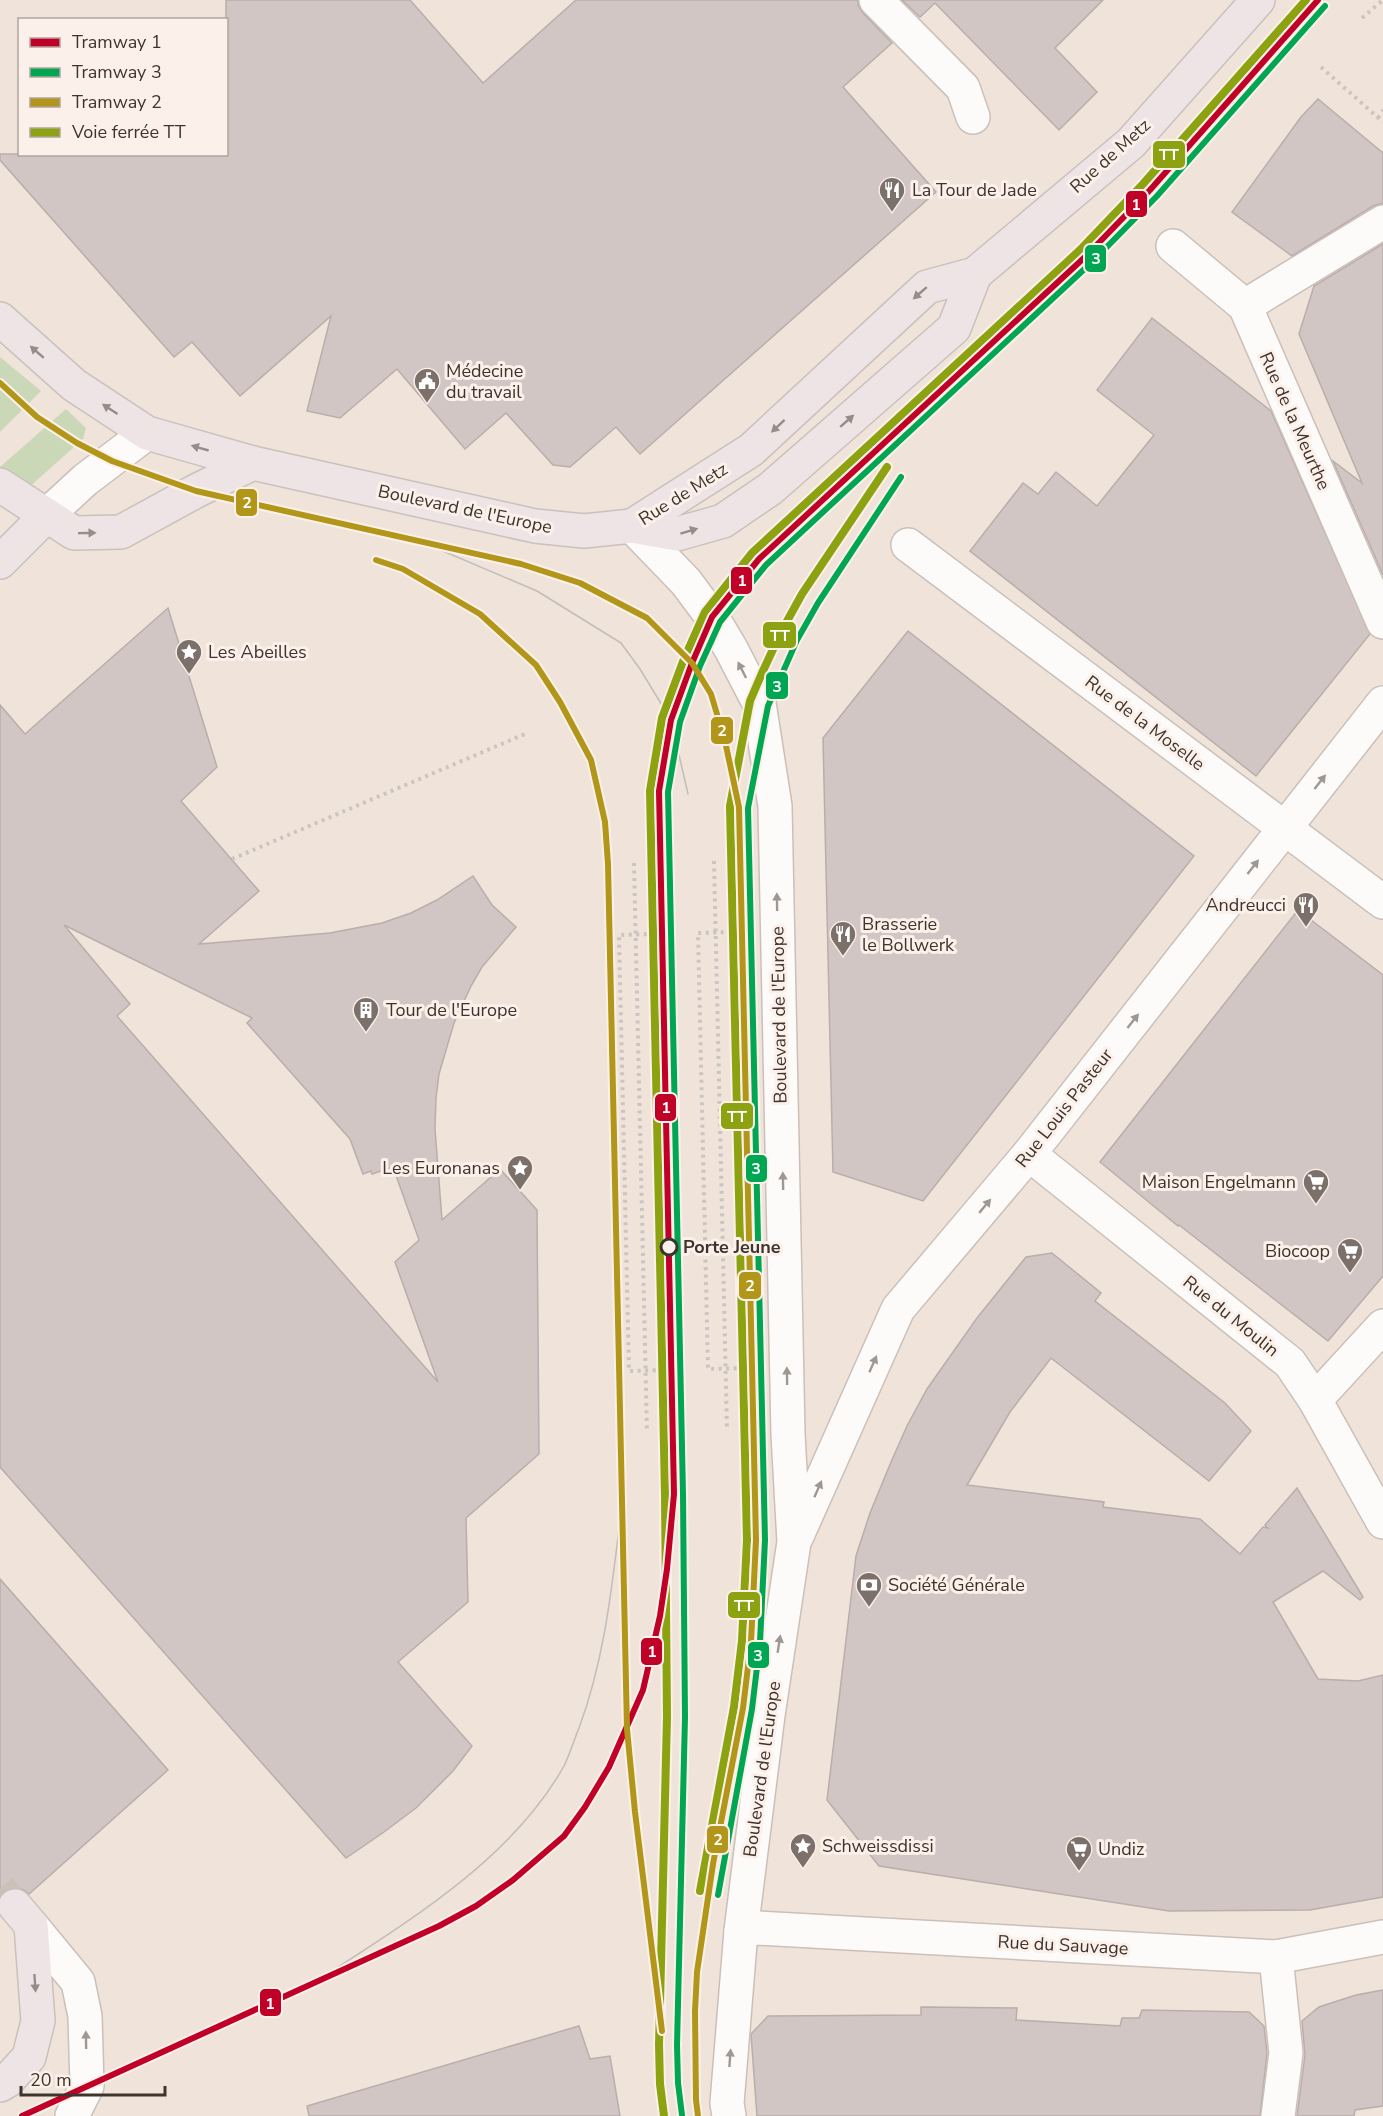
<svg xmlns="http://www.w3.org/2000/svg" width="1383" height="2116" viewBox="0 0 1383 2116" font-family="'Nunito Sans',sans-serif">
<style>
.green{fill:#cbd8b7}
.building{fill:#d2c6c4;stroke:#b9aeab;stroke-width:1.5;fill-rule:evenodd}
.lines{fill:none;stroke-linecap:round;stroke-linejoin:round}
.major-tunnel{stroke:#ccc0b7;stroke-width:33;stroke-dasharray:33 16;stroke-linecap:butt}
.minor-casing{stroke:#cac0b9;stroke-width:36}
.major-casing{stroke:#c8c1bc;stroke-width:36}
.path{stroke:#cbc5c2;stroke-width:4;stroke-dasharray:3 4.5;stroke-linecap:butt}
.minor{stroke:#fdfbf9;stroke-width:33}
.major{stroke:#eee4e5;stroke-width:33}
.tram{stroke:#c0bdbb;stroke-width:1.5}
.rail-1-casing{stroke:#fcf1ea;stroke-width:12}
.rail-1{stroke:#8da211;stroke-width:8}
.tram-1-casing{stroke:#fcf1ea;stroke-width:10}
.tram-2-casing{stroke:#fcf1ea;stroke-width:10}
.tram-3-casing{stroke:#fcf1ea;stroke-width:10}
.tram-1{stroke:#c00027;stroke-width:6}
.tram-2{stroke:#00a651;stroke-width:6}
.tram-3{stroke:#b2961a;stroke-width:6}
.oneway{fill:#968c89}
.oneway2{fill:#9e9893}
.stop-dot{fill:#fcf1ea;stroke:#3e342d;stroke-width:3}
.labels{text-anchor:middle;stroke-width:6;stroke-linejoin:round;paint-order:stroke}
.street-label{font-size:18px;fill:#3e342d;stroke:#fcf1ea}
.poi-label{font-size:18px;fill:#3e342d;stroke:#fcf1ea;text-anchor:start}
.stop-label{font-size:18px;font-weight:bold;fill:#3e342d;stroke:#fcf1ea;text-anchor:start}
.line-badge{stroke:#fcf1ea;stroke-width:2}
.badge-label{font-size:16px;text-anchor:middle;font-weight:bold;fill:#fff}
</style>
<rect width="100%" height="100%" fill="#f0e3da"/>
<g class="green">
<path d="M0,357L41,391L0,432Z"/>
<path d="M66,409L86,428L83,439L18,497L0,476V467Z"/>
</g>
<g class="building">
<path d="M226,0H410L483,83L576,0H858V5L863,13L892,43L843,87L936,192L640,454L616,427L570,467L553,465L506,413L465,449L397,369L340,418L307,411L331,316L240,396L192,342L174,357L0,160V154H226Z"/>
<path d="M902,0H1103L1055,48L1097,92L1059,130L935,3L920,17Z"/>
<path d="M1318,99L1383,153V203L1373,206L1292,256L1232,212L1301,117Z"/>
<path d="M1383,244V575L1333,461L1362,483L1299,334L1314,286Z"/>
<path d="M1152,318L1271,411L1370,634L1256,776L970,551L1023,483L1038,494L1056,472L1097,506L1154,435L1097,390Z"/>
<path d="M168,608L217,767L181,801L259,891L199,944L330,933L382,923L411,913L437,900L473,876L492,905L516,927L482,967L471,986L454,1023L439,1074L436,1098L435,1129L442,1220L500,1169L537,1210L539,1454L466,1518L468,1602L398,1662L472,1746L453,1771L416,1808L384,1832L346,1858L0,1467V705L25,734ZM64,925L252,1018L247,1023L350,1139L363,1174L371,1171L372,1174L393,1167L419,1240L395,1262L438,1382L117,1016L130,1004Z"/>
<path d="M908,631L1194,856L923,1201L833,1172L823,738Z"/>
<path d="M1298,910L1383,975V1276L1328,1341L1179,1225L1178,1226L1100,1162Z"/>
<path d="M1052,1253L1101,1293L1095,1301L1225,1403L1251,1431L1209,1481L1051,1358L1010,1412L967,1485L1104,1502L1103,1507L1200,1519L1240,1554L1263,1527L1268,1528L1265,1525L1297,1488L1363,1597L1360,1600L1323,1571L1273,1602L1318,1679L1358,1681L1383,1675V1897L1310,1910L1169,1911L879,1866L827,1800L856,1556L870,1513L891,1462L907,1426L927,1389L977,1318L1026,1257Z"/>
<path d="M0,1579L168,1770L29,1894L22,1889L12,1888L3,1891L0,1896Z"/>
<path d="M1383,1990V2106L1355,2110L1354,2116H1297L1305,2055L1302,2021L1319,2007L1356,1995Z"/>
<path d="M921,2007L1017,2008L1016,2020L1120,2026L1122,2018H1139L1142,2010L1249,2012L1264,2026L1267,2053L1260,2116H757L751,2034L768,2016L921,2015Z"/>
<path d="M579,2026L590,2059L610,2056L620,2116H309L307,2106Z"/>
</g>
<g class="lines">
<path class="major-tunnel" d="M0,1889L15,1906"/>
<g class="minor-casing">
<g id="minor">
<path d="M876,0L963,88L973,117"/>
<path d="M1173,246L1245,306L1383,622"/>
<path d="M1245,306L1383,222"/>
<path d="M46,516L85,480L147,433"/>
<path d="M632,526L686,582L712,617L731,649L759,703L775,806L788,1434L794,1542L768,1715L741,1931L727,2103L729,2116"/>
<path d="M908,545L1383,902"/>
<path d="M1029,1154L1290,1363L1315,1400L1383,1522"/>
<path d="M1315,1400L1383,1326"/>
<path d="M796,1538L898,1309L1029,1154L1383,703"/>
<path d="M31,1925L78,1982L85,2016L87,2086L72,2116"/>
<path d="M741,1931L757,1928L1276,1957L1383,1937"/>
<path d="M1276,1957L1286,2053L1278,2116"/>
</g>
</g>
<g class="major-casing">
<g id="major">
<path d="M0,319L74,385L147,433L253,463L535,526L584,531L632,526L677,534L723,521L770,489L954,328L975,274"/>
<path d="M0,485L74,533L121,532L196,491L253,463"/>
<path d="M632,526L751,450L927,287L975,274L1131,143L1258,0"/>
<path d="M0,562L46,516"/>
<path d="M0,2085L7,2081L29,2057L38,2021L31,1925L15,1906"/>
</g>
</g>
<g class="path">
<path d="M1362,18L1383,0"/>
<path d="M1321,67L1383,122"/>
<path d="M1378,118L1383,110"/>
<path d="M232,859L525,734"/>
<path d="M714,861L727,1431"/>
<path d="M634,863L647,1433"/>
<path d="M733,932L743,1368L708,1369L698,933Z"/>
<path d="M651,934L662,1370L629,1371L619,935Z"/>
</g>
<use href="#minor" class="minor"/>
<use href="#major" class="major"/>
<g class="tram">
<path d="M424,543L537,591L621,643L640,669L671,720L688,794"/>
<path d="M315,1982C404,1924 511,1861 564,1766C570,1754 574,1740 579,1728C607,1653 613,1574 623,1496"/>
</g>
<g class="rail-1-casing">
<g id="rail-1">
<path d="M700,1891L734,1707L742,1641L747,1540L730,806L750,701L762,673L781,632L802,594L887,467"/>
<path d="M664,2116L660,2084L659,2045L667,1717L665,1494L650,791L662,718L684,659L705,612L752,553L1080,250L1143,184L1306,0"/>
</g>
</g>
<use href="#rail-1" class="rail-1"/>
<g class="tram-1-casing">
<path id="tram-1" d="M22,2116L439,1926L476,1906L513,1880L564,1836L585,1807L609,1767L643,1690L660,1616L667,1569L674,1494L659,791L671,720L692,663L712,617L759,559L1086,256L1150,190L1318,0"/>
</g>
<g class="tram-2-casing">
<g id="tram-2">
<path d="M718,1895L752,1709L760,1642L765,1540L748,808L768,706L797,640L818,603L901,477"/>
<path d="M682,2115L678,2083L677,2045L685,1717L683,1494L668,792L680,722L700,666L720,622L766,565L1092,262L1157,196L1325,6"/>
</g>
</g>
<g class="tram-3-casing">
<g id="tram-3">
<path d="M0,383L37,417L77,443L112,461L196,491L521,564L580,583L647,618L692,663L711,694L725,741L739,807L756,1540L751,1642L743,1708L713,1864L697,1972L695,2011L696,2100L698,2116"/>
<path d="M376,560L403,569L480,614L536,665L560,702L591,760L605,822L608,864L627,1729L635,1812L662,2031"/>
</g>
</g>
<use href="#tram-1" class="tram-1"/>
<use href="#tram-2" class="tram-2"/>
<use href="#tram-3" class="tram-3"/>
</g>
<defs><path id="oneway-solid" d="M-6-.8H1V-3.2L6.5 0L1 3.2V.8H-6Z" transform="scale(1.5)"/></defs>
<g class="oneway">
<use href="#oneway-solid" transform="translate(920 293) rotate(139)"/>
<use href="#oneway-solid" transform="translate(37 352) rotate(-139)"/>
<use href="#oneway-solid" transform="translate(110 409) rotate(-147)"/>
<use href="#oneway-solid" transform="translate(847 421) rotate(-41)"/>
<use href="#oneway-solid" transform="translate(778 426) rotate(137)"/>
<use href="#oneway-solid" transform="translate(200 448) rotate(-164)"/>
<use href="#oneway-solid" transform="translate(689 531) rotate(-17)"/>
<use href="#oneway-solid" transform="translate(87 533) rotate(-1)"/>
<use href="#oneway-solid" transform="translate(35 1983) rotate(86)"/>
</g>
<g class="oneway2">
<use href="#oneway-solid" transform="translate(742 670) rotate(-117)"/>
<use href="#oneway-solid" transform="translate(1320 782) rotate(-52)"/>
<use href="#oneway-solid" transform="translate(1253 867) rotate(-52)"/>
<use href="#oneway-solid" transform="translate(777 902) rotate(-91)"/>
<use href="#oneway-solid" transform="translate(1133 1021) rotate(-52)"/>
<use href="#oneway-solid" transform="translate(783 1181) rotate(-91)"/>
<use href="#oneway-solid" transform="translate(985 1206) rotate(-50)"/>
<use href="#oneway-solid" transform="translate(873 1364) rotate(-66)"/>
<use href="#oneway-solid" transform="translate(787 1376) rotate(-91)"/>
<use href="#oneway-solid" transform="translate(818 1489) rotate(-66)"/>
<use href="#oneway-solid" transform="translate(779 1644) rotate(-81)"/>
<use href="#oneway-solid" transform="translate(86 2040) rotate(-91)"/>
<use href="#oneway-solid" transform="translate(730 2058) rotate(-86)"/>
</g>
<defs>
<g id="restaurant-pin" transform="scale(1.35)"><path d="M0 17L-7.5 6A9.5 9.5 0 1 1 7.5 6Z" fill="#7c716a" stroke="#fcf1ea"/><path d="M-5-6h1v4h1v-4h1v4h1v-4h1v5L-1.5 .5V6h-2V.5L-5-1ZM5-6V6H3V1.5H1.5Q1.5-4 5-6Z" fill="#fff"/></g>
<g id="civic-pin" transform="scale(1.35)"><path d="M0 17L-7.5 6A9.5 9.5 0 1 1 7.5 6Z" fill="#7c716a" stroke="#fcf1ea"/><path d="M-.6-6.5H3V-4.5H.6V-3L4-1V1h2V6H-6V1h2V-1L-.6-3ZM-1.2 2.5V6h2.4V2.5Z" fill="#fff"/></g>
<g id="sight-pin" transform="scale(1.35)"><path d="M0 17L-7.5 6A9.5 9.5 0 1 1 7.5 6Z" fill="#7c716a" stroke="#fcf1ea"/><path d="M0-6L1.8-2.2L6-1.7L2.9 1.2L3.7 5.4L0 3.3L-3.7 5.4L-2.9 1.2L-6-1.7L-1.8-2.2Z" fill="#fff"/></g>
<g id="building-pin" transform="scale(1.35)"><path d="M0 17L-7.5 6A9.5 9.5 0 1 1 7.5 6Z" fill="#7c716a" stroke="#fcf1ea"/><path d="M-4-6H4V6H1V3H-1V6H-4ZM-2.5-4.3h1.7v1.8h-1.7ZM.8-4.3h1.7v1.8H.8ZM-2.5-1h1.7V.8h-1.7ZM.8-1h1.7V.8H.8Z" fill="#fff"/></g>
<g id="supermarket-pin" transform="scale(1.35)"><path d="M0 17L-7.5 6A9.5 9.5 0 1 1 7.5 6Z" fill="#7c716a" stroke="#fcf1ea"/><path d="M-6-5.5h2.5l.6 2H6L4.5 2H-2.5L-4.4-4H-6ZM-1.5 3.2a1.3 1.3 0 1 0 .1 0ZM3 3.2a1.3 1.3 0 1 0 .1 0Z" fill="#fff"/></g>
<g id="bank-pin" transform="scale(1.35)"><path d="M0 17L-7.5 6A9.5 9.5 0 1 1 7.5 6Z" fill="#7c716a" stroke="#fcf1ea"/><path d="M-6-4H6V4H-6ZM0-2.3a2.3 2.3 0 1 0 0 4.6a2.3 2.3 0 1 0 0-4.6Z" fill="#fff"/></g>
</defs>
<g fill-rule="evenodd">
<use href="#restaurant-pin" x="892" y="190"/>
<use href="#civic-pin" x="427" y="381"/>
<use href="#sight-pin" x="189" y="652"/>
<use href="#restaurant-pin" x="1306" y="905"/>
<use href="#restaurant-pin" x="843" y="934"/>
<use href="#building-pin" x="366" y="1010"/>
<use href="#sight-pin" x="520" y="1168"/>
<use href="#supermarket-pin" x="1316" y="1182"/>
<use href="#supermarket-pin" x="1350" y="1251"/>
<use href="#bank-pin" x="869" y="1585"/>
<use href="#sight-pin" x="803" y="1846"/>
<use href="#supermarket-pin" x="1079" y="1849"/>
</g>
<circle class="stop-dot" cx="669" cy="1247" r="8"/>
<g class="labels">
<g class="street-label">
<text transform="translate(1110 156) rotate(-42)" y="6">Rue de Metz</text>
<text transform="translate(1295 421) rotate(66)" y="6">Rue de la Meurthe</text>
<text transform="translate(683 494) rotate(-32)" y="6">Rue de Metz</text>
<text transform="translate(465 509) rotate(12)" y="6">Boulevard de l'Europe</text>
<text transform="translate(1145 723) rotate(37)" y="6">Rue de la Moselle</text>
<text transform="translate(779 1015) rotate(-91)" y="6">Boulevard de l'Europe</text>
<text transform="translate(1064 1108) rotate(-52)" y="6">Rue Louis Pasteur</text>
<text transform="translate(1231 1316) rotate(39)" y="6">Rue du Moulin</text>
<text transform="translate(762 1769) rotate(-82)" y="6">Boulevard de l'Europe</text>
<text transform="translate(1063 1945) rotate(3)" y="6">Rue du Sauvage</text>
</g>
<g class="poi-label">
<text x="912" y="196">La Tour de Jade</text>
<text x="446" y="377">Médecine<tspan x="446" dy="21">du travail</tspan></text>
<text x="208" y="658">Les Abeilles</text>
<text x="1286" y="911" text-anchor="end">Andreucci</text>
<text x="862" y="930">Brasserie<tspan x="862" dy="21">le Bollwerk</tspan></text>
<text x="386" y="1016">Tour de l'Europe</text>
<text x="500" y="1174" text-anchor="end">Les Euronanas</text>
<text x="1296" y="1188" text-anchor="end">Maison Engelmann</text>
<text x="1330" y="1257" text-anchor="end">Biocoop</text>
<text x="888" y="1591">Société Générale</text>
<text x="822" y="1852">Schweissdissi</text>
<text x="1098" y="1855">Undiz</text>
</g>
<g class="stop-label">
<text x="683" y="1253">Porte Jeune</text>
</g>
</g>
<g class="line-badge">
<rect x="1152" y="140" width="34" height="29" rx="6" fill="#8da211"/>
<rect x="1125" y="190" width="23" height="28" rx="6" fill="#c00027"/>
<rect x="1084" y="244" width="23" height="29" rx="6" fill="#00a651"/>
<rect x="235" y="488" width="23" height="29" rx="6" fill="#b2961a"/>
<rect x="730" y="566" width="23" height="29" rx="6" fill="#c00027"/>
<rect x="762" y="621" width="35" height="28" rx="6" fill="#8da211"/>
<rect x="765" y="671" width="24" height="29" rx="6" fill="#00a651"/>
<rect x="710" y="716" width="24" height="29" rx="6" fill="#b2961a"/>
<rect x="654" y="1093" width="23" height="29" rx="6" fill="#c00027"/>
<rect x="720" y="1102" width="34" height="28" rx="6" fill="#8da211"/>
<rect x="745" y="1154" width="23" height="29" rx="6" fill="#00a651"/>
<rect x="738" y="1271" width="24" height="29" rx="6" fill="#b2961a"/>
<rect x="727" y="1591" width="34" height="28" rx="6" fill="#8da211"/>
<rect x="640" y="1637" width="23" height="29" rx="6" fill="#c00027"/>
<rect x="747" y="1641" width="23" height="28" rx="6" fill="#00a651"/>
<rect x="706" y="1825" width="23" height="29" rx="6" fill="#b2961a"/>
<rect x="259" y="1988" width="23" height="29" rx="6" fill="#c00027"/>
</g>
<g class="badge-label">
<text x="1169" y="160">TT</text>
<text x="1136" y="210">1</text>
<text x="1096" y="264">3</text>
<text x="247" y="508">2</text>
<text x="742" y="586">1</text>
<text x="780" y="641">TT</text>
<text x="777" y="692">3</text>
<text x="722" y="736">2</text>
<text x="666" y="1113">1</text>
<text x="737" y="1122">TT</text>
<text x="756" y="1174">3</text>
<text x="750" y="1291">2</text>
<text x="744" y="1611">TT</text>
<text x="652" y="1657">1</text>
<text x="758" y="1661">3</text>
<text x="718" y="1845">2</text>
<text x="270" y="2009">1</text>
</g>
<rect x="18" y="18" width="210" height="138" fill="#fcf1ea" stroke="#b0a59e" stroke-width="1.5"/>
<rect x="30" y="38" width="30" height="9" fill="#c00027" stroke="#b0a59e" stroke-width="1.5"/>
<text x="72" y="48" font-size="18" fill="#3e342d">Tramway 1</text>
<rect x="30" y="68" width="30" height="9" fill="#00a651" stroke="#b0a59e" stroke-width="1.5"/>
<text x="72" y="78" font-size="18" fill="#3e342d">Tramway 3</text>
<rect x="30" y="98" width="30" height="9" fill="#b2961a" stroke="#b0a59e" stroke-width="1.5"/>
<text x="72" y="108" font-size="18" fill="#3e342d">Tramway 2</text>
<rect x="30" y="128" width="30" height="9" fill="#8da211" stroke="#b0a59e" stroke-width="1.5"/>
<text x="72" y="138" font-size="18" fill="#3e342d">Voie ferrée TT</text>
<path d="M21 2086v9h144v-9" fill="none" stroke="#3e342d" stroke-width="3"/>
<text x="30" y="2086" font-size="18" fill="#3e342d" stroke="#fcf1ea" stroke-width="4.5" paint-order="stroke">20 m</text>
</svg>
